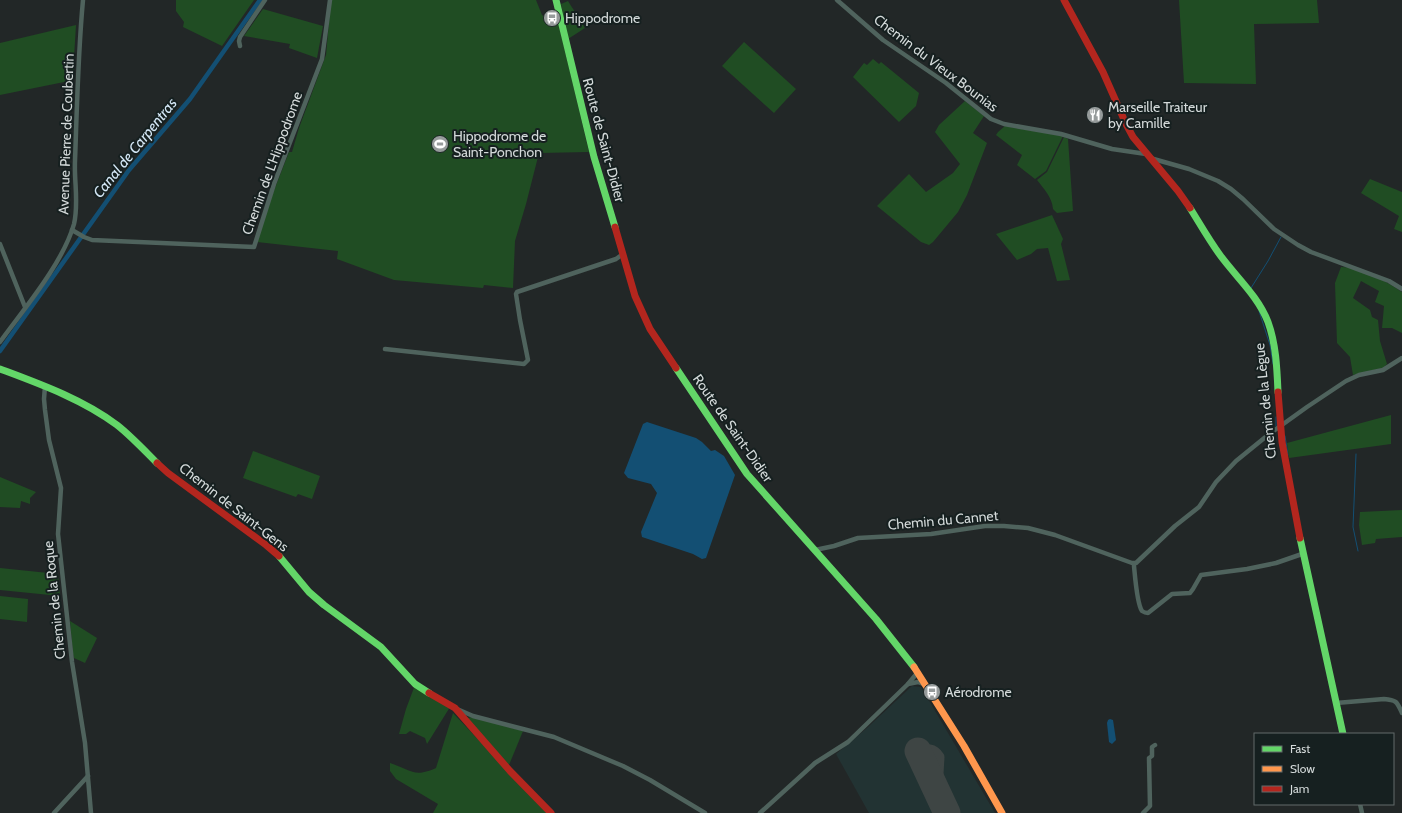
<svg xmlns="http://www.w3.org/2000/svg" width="1402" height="813" viewBox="0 0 1402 813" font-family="Cabin,sans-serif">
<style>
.built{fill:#233}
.green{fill:#204d23}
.water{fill:#134f73}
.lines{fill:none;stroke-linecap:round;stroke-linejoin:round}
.stream{stroke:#134f73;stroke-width:1}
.canal{stroke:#134f73;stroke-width:4.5}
.taxiway{stroke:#3e4544;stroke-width:11}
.runway{stroke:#3e4544;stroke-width:27}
.street{stroke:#4f635d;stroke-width:4.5}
.fast{stroke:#63d668;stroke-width:7}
.slow{stroke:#ff974d;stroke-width:7}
.jam{stroke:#b3261e;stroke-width:7}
.labels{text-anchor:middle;stroke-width:4;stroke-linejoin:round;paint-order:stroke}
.poi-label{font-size:14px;fill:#d4dada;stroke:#162020;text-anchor:start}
.street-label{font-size:14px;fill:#d4dada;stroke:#162020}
.water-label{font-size:15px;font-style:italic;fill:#d4e7f6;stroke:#162020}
</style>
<rect width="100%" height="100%" fill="#222727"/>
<path class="built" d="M912,686L921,687L995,813H869L836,754L867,728Z"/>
<g class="green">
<path d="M176,0H254L222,46L183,27L184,22L176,11Z"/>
<path d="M331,0H536L542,15L553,23L558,22L589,152L539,153L526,204L515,241L513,288L484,285L483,288L394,280L337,259L338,251L257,242L268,206L289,152H292L299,128L326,55Z"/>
<path d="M1179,0H1317L1319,23L1254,24L1256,84L1184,83Z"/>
<path d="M568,1L585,28L568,39L561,4Z"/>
<path d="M263,9L323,26L317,58L289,48L290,44L244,36Z"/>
<path d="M76,25L74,57V80L0,95V43Z"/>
<path d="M744,42L796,89L774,113L722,66Z"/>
<path d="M873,59L879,64L881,62L919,93L916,106L899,122L853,77L864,63L867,65Z"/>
<path d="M965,101L984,116L973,133L987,143L967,195L958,212L933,242L929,245L921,242L877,206L909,174L926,192L953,173L960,164L935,132L939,125Z"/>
<path d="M1005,126L1063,136L1046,171L1035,179L1017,165L1022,155L996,135L998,132Z"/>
<path d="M1064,137L1068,139L1073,211L1057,213L1053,209C1052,197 1044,189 1037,180L1047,172Z"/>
<path d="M1370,179L1402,192V232L1394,229L1399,216L1361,193Z"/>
<path d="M1052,215L1063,239L1061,244L1070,280L1057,281L1048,248L1037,249L1031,254L1017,260L996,234Z"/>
<path d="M1341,267C1361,267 1386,281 1402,292V333L1392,328H1382L1384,306L1375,302L1379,291L1361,281L1353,298L1370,310L1372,317L1378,320L1380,341L1387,364L1383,368L1353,375L1350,357L1337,343L1335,283Z"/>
<path d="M1391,415V444L1289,458L1287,443Z"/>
<path d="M253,451L320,476L312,499L298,494L296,497L243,478Z"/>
<path d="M0,477L36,492L30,498V504L21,501L20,508L0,507Z"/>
<path d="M1402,510V537L1376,539L1375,543L1362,545L1359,525L1360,512Z"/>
<path d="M0,568L58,574L60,596L0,590Z"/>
<path d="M0,596L28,599L27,622L0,619Z"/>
<path d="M70,621L97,638L85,663L74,658L73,654Z"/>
<path d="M415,685L450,707L427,744L425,738L410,731L406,734H399L406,709Z"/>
<path d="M453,713L548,813H433L438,804L396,779L390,771V763C411,770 414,778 436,768Z"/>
<path d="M472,717L523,731L509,765L467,718Z"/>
</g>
<g class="water">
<path d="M647,422L696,438L702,442L711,451L715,450L724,456L735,475L706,558L702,559L693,554L642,537L641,532L657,493L651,484L628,478L624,473L643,424Z"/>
<path d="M1110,719L1113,720L1116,740L1112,744L1109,742L1107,723L1108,720Z"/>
</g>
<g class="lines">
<g class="stream">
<path d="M1251,288L1268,261L1281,237"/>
<path d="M1259,311L1270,345L1273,364"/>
<path d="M1276,417V426"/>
<path d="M1285,436L1288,455"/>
<path d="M1356,454L1353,527L1358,551"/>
</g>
<path class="canal" d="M0,351L129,170L190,99L260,0"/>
<path class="taxiway" d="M920,755C926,747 934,749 939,757L937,791"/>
<path class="runway" d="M918,751L947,813"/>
<g class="street">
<path d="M837,0L883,40L946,83L991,119L1004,124L1061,134L1112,149L1146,154"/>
<path d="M240,46L239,41L240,37L265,0"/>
<path d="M1150,158L1189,169L1218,181L1231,189L1243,199L1274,229L1298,245L1311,252L1389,281L1402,289"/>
<path d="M72,230L84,237L92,240L254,247L274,184L322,59L330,0"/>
<path d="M0,244L25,307"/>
<path d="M0,342C24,309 63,263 74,224C79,203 74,182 75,161C77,107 78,53 83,0"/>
<path d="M385,349L524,364L528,360L520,320L516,294L517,292L616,259L623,254"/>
<path d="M45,386L44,399L45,410L49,440L61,488L58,534L72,662L85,743L91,813"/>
<path d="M815,550L834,546L858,538L931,534L985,526H1004L1028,528L1055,535L1132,563H1136L1175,526L1199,507L1216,482L1236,461L1268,435L1307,407L1346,381L1359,375L1383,370L1402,358"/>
<path d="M1134,566C1135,576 1137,604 1142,611C1145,613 1145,613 1148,613L1172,594L1190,593L1193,589L1201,575L1247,569L1276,563L1302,554"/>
<path d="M908,684L918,682L926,685"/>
<path d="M1336,703L1384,699C1397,700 1397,702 1402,713"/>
<path d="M457,709L473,716L554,737L623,766L650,780L705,813"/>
<path d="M1360,804L1362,813"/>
<path d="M54,813L88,776"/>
<path d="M760,813L815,763L848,742L908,684L918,672"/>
<path d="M1143,813L1150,806L1149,758L1152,756V747L1155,745"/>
</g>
<g class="fast">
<path d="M556,0L594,157L615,227"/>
<path d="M1190,208C1200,224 1209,240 1220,255C1236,277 1258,296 1268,322C1276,344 1277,368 1278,392"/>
<path d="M676,368L747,474L876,619L914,667"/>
<path d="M0,369C40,384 82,399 117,425C131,436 144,450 157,463"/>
<path d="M1300,538L1343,734"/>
<path d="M279,556L309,592L324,605L381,647L415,684L429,693"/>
</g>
<path class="slow" d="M914,667L964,746L1002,813"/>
<g class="jam">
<path d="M1064,0L1103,72L1126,124L1133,137L1178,191L1190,208"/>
<path d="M615,227L635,296L650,329L676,368"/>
<path d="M1278,392L1282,442L1300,538"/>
<path d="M157,463L168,473L266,545L279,556"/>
<path d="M429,693L455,708L510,771L551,813"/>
</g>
</g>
<defs>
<g id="bus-disc" transform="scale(0.9)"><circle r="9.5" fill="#969b9b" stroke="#162020"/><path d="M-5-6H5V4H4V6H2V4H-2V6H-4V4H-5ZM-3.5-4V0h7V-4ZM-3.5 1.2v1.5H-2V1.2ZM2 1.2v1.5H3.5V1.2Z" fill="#fff"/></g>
<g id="restaurant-disc" transform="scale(0.9)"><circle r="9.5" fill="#969b9b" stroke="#162020"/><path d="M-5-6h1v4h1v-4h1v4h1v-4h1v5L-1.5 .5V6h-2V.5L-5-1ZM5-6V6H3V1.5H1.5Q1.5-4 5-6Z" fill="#fff"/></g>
<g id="stadium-disc" transform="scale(0.9)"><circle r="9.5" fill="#969b9b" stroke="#162020"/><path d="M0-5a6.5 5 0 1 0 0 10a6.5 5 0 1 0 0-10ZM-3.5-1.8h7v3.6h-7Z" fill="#fff"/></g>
</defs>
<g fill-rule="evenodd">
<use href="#bus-disc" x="552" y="18"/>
<use href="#restaurant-disc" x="1095" y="115"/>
<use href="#stadium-disc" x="440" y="144"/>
<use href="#bus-disc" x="932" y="692"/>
</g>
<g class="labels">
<g class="poi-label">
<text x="565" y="23">Hippodrome</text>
<text x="1108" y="112">Marseille Traiteur<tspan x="1108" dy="16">by Camille</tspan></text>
<text x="453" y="141">Hippodrome de<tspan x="453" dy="16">Saint-Ponchon</tspan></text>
<text x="945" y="697">Aérodrome</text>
</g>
<g class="street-label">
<text transform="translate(936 63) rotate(37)" y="5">Chemin du Vieux Bounias</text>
<text transform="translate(66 134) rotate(-88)" y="5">Avenue Pierre de Coubertin</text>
<text transform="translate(604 140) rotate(75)" y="5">Route de Saint-Didier</text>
<text transform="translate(272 163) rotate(-70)" y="5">Chemin de L'Hippodrome</text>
<text transform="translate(1265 401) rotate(-96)" y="5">Chemin de la Lègue</text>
<text transform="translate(733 428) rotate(55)" y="5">Route de Saint-Didier</text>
<text transform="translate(234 507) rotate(38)" y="5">Chemin de Saint-Gens</text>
<text transform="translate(943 520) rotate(-5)" y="5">Chemin du Cannet</text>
<text transform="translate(54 600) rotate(-96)" y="5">Chemin de la Roque</text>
</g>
<g class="water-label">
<text transform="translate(135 148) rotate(-51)" y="5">Canal de Carpentras</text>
</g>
</g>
<rect x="1254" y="733" width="140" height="72" fill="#162020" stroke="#626a6a"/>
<rect x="1262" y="746" width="20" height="6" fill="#63d668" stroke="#626a6a"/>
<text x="1290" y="753" font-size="12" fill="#d4dada">Fast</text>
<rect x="1262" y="766" width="20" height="6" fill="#ff974d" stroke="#626a6a"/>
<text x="1290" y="773" font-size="12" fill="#d4dada">Slow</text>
<rect x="1262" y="786" width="20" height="6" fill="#b3261e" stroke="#626a6a"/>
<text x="1290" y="793" font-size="12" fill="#d4dada">Jam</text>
</svg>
